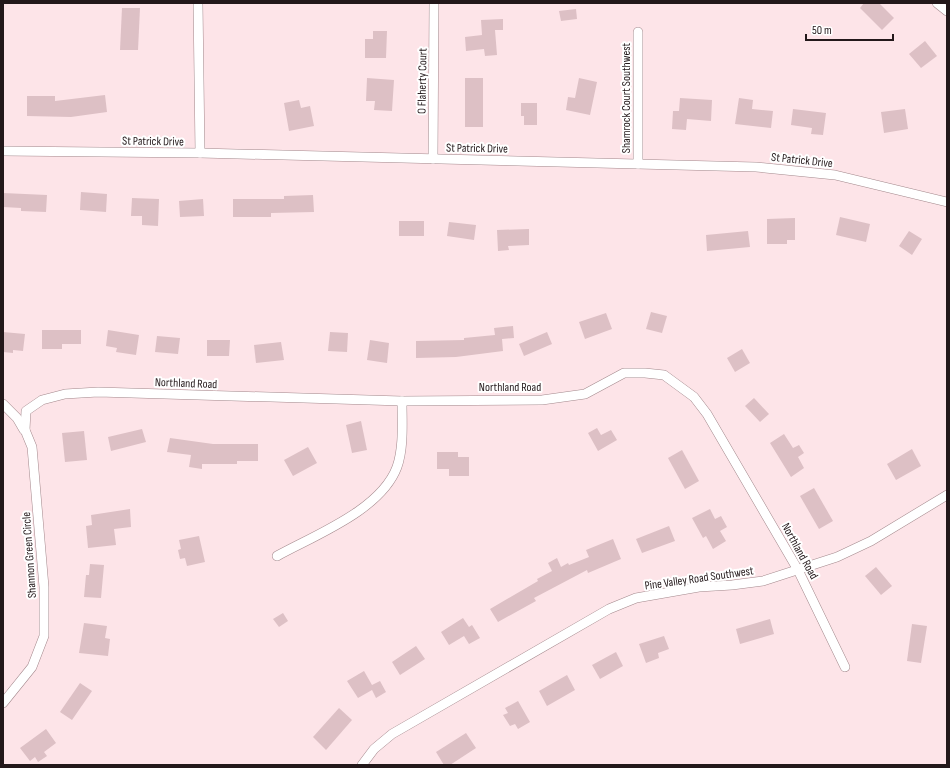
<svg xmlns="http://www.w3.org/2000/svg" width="950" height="768" viewBox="0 0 950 768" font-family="'Sofia Sans Condensed',sans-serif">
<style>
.building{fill:#ddc0c5}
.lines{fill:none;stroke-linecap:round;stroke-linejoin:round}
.street-casing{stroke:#a3888c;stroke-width:10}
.street{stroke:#fff;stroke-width:9}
.labels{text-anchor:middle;stroke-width:4;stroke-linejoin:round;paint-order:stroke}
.street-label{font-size:12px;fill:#23181a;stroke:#fff}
</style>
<rect width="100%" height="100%" fill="#fde4e8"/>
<g class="building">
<path d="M864,3H879L894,18L882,30L860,8Z"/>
<path d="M122,8H140L138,50H120Z"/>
<path d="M576,9L577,19L561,21L559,11Z"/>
<path d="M503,19V30H495L497,55L485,56L484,49L466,51L465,37L482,35L481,20Z"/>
<path d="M373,31H387L386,58H365V39H373Z"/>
<path d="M925,41L937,56L921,68L909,54Z"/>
<path d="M367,78L394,80L392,111L374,110L375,101H366Z"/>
<rect x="465" y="78" width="18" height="49"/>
<path d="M579,78L597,82L590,115L566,110L568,97L575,98Z"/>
<path d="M105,95L107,112L71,117L27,116V96H55V101Z"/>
<path d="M680,98L712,100L711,121L687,119L686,130L672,129L673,111H679Z"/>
<path d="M739,98L753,100L752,109L773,111L771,128L735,124Z"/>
<path d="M299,100L301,108L310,106L314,126L289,131L284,103Z"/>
<path d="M521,103H537V125H524V116H521Z"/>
<path d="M793,109L826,113L823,135L811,134L812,128L791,125Z"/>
<path d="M905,109L908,129L884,133L881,112Z"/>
<path d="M81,192L107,194L106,212L80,210Z"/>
<path d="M3,193L47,195L46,212L21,211V208L3,207Z"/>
<path d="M313,195L314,212L271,213V217H233V199H284V196Z"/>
<path d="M132,198L159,199L158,226L142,225V216H131Z"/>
<path d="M203,199L204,216L180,217L179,201Z"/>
<path d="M840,217L870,224L866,242L836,235Z"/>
<path d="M795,218V240H787V244H767V219Z"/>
<rect x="399" y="221" width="25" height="15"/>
<path d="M449,222L476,225L474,240L447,236Z"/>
<path d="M529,229V245L508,246L509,250L498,251L497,230Z"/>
<path d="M748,231L750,247L707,251L706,235Z"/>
<path d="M909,231L922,239L912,255L899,246Z"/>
<path d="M651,312L667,316L662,333L646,329Z"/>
<path d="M606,313L612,329L585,339L579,322Z"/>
<path d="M513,326L514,338L502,339L503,351L456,357L416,358V341L464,340V338L495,335L494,328Z"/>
<path d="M42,330H81V344H62V349H42Z"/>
<path d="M108,330L139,335L136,355L116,352L117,348L106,346Z"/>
<path d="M3,332L25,334L23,351L13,350V353L3,352Z"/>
<path d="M330,332L348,333L347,352L328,351Z"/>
<path d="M547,332L552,344L524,356L519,344Z"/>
<path d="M157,336L180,338L178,354L155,352Z"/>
<path d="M207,340H230L229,356H207Z"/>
<path d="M370,340L389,343L387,363L367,360Z"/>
<path d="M281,342L284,360L256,363L254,345Z"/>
<path d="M742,349L750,363L735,372L727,358Z"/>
<path d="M754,398L769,414L760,422L745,406Z"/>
<path d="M361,421L367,450L352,453L346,425Z"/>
<path d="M597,428L601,435L611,430L617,440L598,451L588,433Z"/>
<path d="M142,429L146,442L111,451L108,437Z"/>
<path d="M84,431L87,460L65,462L62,433Z"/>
<path d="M784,434L793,448L799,445L804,453L798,457L804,468L791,477L770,443Z"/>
<path d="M170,438L213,444H258V461H237V464H202V469L189,467L191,455L167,452Z"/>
<path d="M308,447L317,463L293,476L284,460Z"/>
<path d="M912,449L921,466L896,480L887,464Z"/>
<path d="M682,450L699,481L685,489L668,458Z"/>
<path d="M437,452H458V457H469V476H449V469H437Z"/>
<path d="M814,488L833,521L819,529L800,496Z"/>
<path d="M130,509L131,527L114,529L116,545L88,548L86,526L92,525L91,515Z"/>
<path d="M710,509L715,519L721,516L727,527L720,531L726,541L713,549L706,536L703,538L692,518Z"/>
<path d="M669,526L675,541L642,553L636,539Z"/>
<path d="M199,536L205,562L187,566L185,558L180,559L178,550L181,549L179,540Z"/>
<path d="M613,539L621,559L588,573L587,570L534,598L536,601L498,622L490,609L538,581L537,579L552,571L548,563L557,558L561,567L568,563L569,565L589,557L586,550Z"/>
<path d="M90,564L104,565L101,598L84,597L86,575H89Z"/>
<path d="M876,567L892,586L881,595L865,576Z"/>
<path d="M283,613L288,621L279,627L273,619Z"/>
<path d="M463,618L469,627L472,625L480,638L469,644L464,636L449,645L441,632Z"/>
<path d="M770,619L774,634L740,644L736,629Z"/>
<path d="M84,623L107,626L105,638L110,639L108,656L79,653Z"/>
<path d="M912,624L927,626L921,663L907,661Z"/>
<path d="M664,636L669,649L658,653L659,658L646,663L639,644Z"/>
<path d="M416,646L425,659L400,675L392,662Z"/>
<path d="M616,652L623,666L600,679L592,665Z"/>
<path d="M364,671L372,685L380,681L386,692L376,698L372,690L358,698L347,681Z"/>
<path d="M567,675L575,690L547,706L539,691Z"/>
<path d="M80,683L92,691L72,720L60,712Z"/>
<path d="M518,701L530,722L518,729L515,724L510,726L503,715L508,713L505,708Z"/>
<path d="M339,708L352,720L326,750L313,737Z"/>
<path d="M46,729L56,743L44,752L47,756L38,762L35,757L30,761L20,748Z"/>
<path d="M466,733L476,748L450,765H444L436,752Z"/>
</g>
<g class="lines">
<g class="street-casing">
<g id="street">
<path d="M198,3L200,153"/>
<path d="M937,3L947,11"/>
<path d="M3,151L200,153L756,167L835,175L947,202"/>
<path d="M433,159L434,3"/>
<path d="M638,164V32"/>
<path d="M3,404L17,418L24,430H25L32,447L44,587V636L32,667L3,703"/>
<path d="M25,430L26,411L42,400L65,394L98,392L402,401L542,400L585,394L624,373H645L664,375L694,397L707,414L798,570L845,667"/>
<path d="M277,556C315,535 381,510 397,467C404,447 402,422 402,401"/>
<path d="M362,765L374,749L392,734L609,609L636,598L699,587L732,585L763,581L837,557L871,541L947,495"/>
</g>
</g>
<use href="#street" class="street"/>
</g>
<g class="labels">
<g class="street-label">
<text transform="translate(422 81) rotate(-89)" y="4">O Flaherty Court</text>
<text transform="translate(626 98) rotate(-90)" y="4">Shamrock Court Southwest</text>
<text transform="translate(153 141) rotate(1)" y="4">St Patrick Drive</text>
<text transform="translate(477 148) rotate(1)" y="4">St Patrick Drive</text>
<text transform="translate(802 160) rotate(6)" y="4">St Patrick Drive</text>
<text transform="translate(186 383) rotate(2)" y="4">Northland Road</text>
<text x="510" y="391">Northland Road</text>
<text transform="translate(800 551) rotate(61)" y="4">Northland Road</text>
<text transform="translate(29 555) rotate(-94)" y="4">Shannon Green Circle</text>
<text transform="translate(699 578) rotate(-8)" y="4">Pine Valley Road Southwest</text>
</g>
</g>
<rect width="950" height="768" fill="none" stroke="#23181a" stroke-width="8"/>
<path d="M806 34v6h87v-6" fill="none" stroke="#23181a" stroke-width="2"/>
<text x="812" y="34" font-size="12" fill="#23181a" stroke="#ffffff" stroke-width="3" paint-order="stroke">50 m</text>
</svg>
